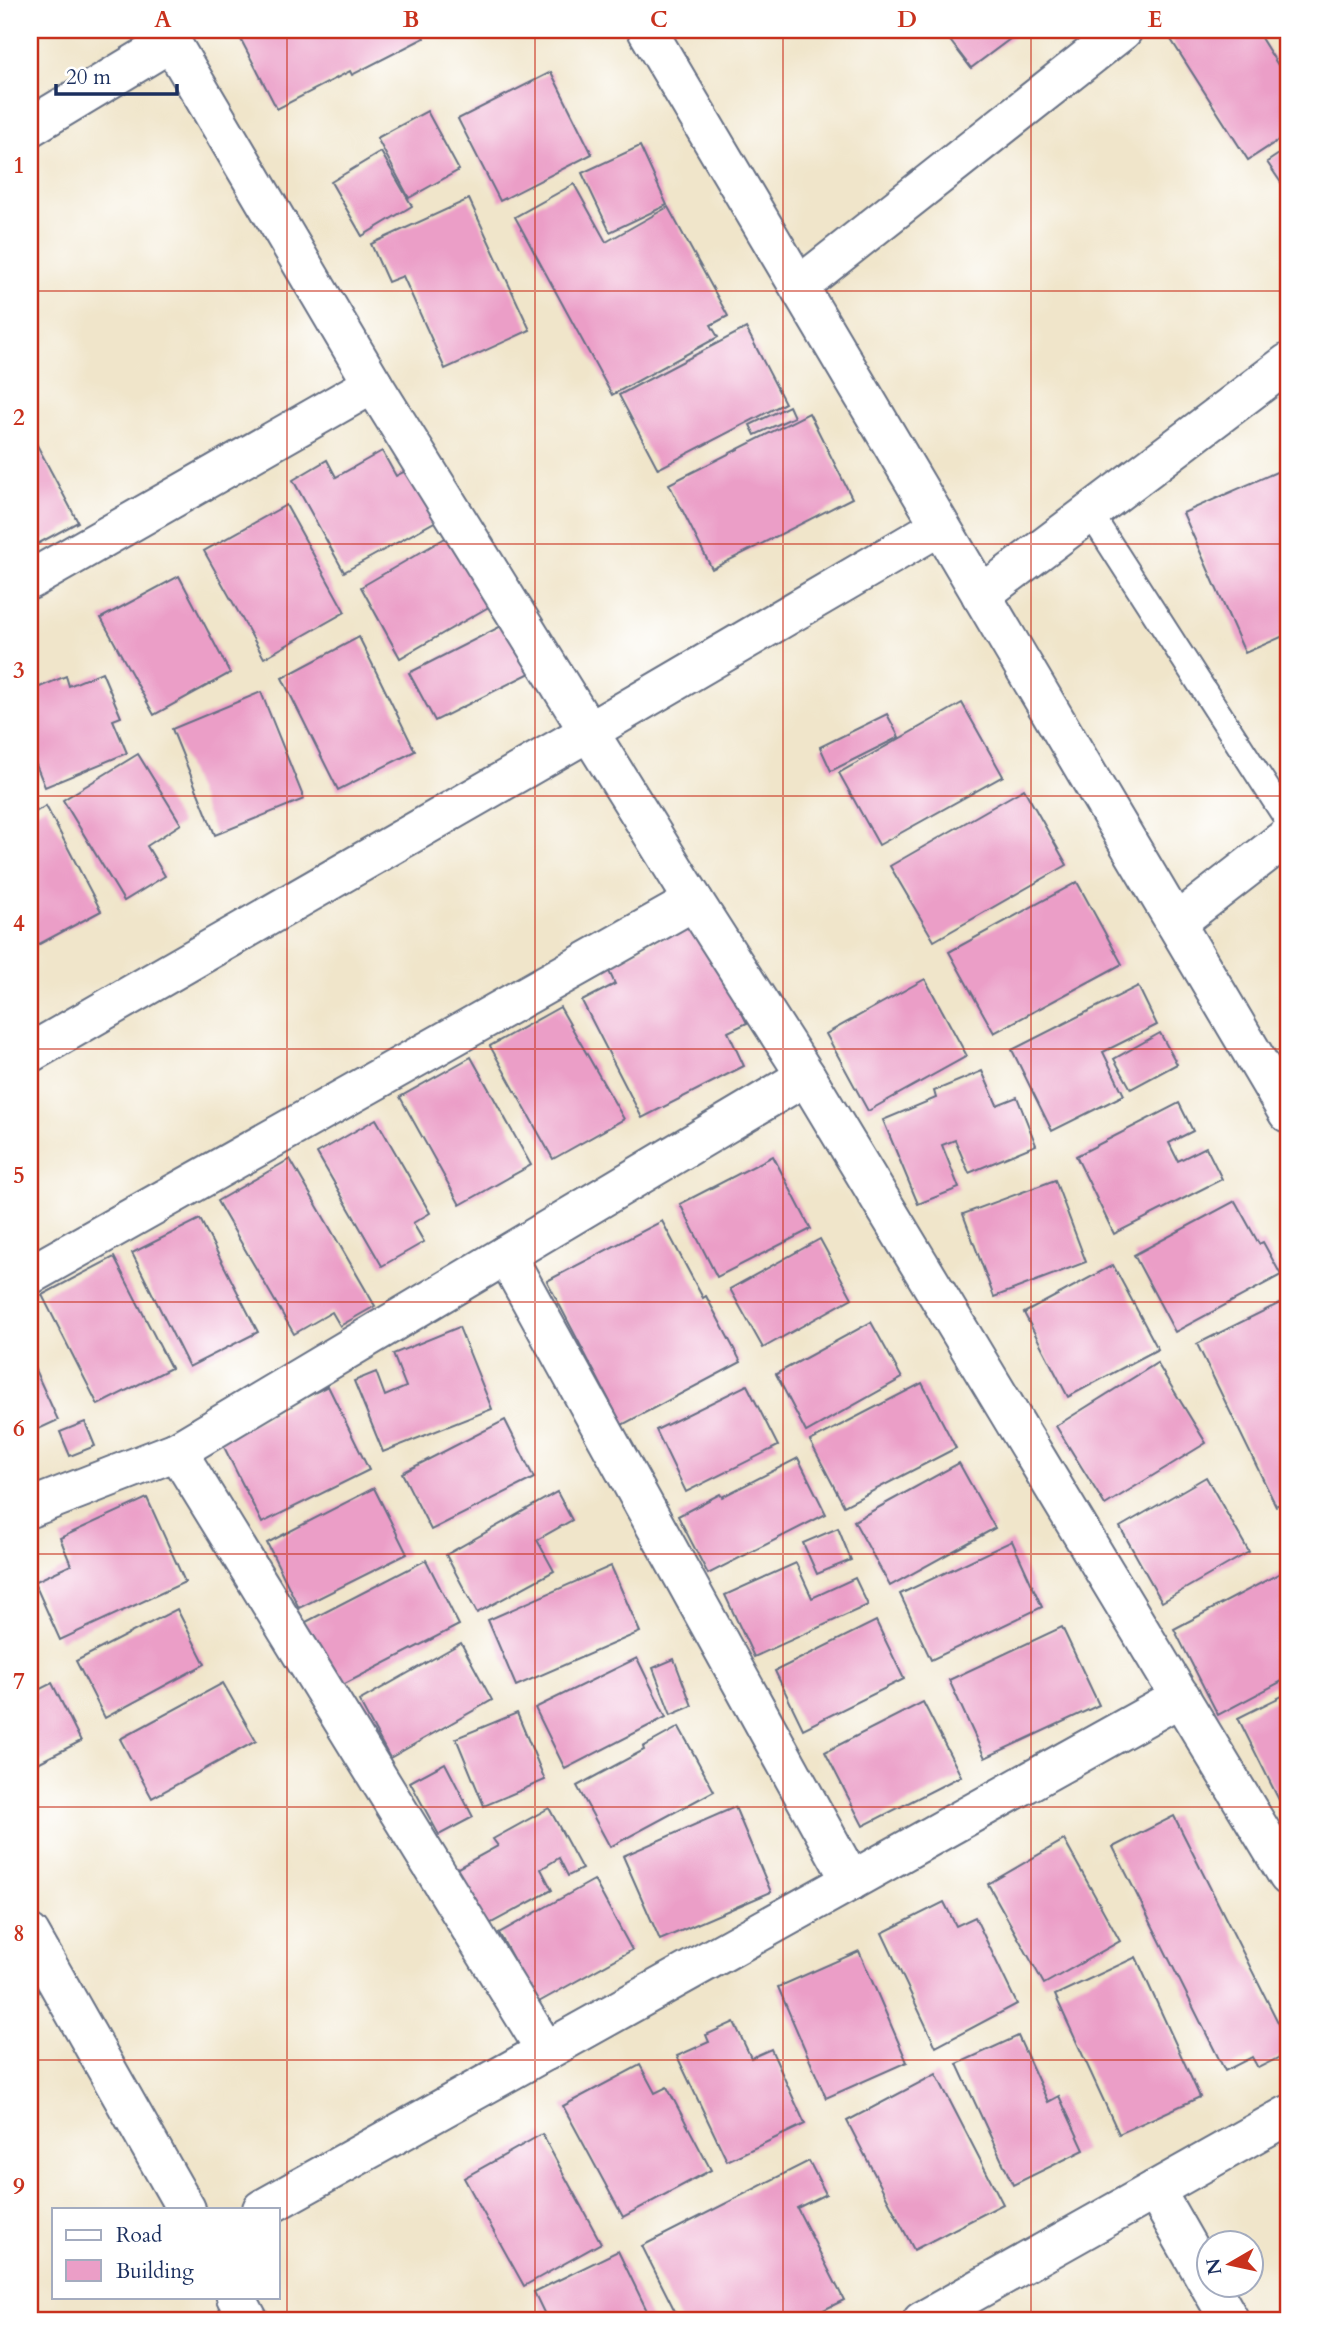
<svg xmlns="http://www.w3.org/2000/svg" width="1318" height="2351" viewBox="0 0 1318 2351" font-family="Cardo,serif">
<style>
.building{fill:#eb9ec7}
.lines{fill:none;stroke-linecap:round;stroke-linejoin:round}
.service-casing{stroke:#666f84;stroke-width:28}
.minor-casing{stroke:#666f84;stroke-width:42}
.tertiary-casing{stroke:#666f84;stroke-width:42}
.service{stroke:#fff;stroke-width:24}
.minor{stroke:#fff;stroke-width:38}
.tertiary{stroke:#fff;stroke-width:38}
.grid{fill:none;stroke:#c8321e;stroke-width:2;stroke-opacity:0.55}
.neatline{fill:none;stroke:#c8321e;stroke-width:2.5}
.grid-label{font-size:23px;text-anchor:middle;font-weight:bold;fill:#c8321e}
</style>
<rect width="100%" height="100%" fill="#fff"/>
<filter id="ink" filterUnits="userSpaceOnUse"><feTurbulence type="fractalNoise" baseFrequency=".0143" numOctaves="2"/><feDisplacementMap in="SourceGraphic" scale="14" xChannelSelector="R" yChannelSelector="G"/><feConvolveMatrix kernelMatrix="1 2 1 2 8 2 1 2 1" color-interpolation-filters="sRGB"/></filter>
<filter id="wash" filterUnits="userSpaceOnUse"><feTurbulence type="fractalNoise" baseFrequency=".00686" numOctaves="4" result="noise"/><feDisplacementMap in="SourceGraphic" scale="28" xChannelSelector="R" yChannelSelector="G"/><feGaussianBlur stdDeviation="1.57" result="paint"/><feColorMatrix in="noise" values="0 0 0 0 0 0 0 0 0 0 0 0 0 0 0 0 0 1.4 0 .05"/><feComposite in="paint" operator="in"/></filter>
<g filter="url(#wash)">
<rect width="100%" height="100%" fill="#f0e5ca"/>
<g id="blocks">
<g class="building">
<path d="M236,30H420L424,38L352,75L350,71L277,109Z"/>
<path d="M942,30H1022L971,68Z"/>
<path d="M1183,30H1256L1288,81V134L1248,160L1170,38Z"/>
<path d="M551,72L592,154L500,201L458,119Z"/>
<path d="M427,111L459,170L409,198L377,138Z"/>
<path d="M640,146L667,205L610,232L582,173Z"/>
<path d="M1288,148V193L1267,162Z"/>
<path d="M381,152L412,206L362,236L331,182Z"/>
<path d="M574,184L606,242L668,207L728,316L711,325L718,337L612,395L515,217Z"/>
<path d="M469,199L530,330L445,369L403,276L388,282L371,244Z"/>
<path d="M746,328L785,403L658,469L619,395Z"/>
<path d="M789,406L794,417L755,435L750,425Z"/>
<path d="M809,413L852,498L712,569L669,484Z"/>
<path d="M30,432L78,522L30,548Z"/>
<path d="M382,451L396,476L417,465L445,516L344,572L293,480L327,460L336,477Z"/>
<path d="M1288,467V634L1245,653L1183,513Z"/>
<path d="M286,505L345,612L264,658L204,551Z"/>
<path d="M459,530L499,601L400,658L361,587Z"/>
<path d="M179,576L230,673L154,715L101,618Z"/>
<path d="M513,620L538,669L435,721L409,673Z"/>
<path d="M359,637L415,751L338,790L282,678Z"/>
<path d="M102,672L121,717L113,720L127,753L45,787L30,750V691L66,676L69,686Z"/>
<path d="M261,692L304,799L215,835L172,729Z"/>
<path d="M962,703L1003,776L879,845L839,773Z"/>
<path d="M887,714L899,737L831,771L820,747Z"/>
<path d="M138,754L181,824L147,846L165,876L124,901L63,800Z"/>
<path d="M1024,789L1067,865L934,941L890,866Z"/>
<path d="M46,806L101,911L30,949V815Z"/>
<path d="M1077,882L1122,964L994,1033L949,952Z"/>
<path d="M695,921L747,1023L728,1032L744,1066L642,1118L582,1001L615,984L607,967Z"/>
<path d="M925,979L967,1056L868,1111L826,1034Z"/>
<path d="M1138,986L1157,1025L1103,1052L1124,1095L1052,1131L1012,1050Z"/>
<path d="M560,1007L624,1119L553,1159L490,1046Z"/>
<path d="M1160,1033L1177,1064L1131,1089L1114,1059Z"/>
<path d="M471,1057L531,1165L460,1205L400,1097Z"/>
<path d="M982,1071L997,1105L1017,1097L1036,1145L969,1173L955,1140L942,1145L959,1188L918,1204L883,1120L936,1098L934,1091Z"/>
<path d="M1179,1103L1193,1131L1169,1143L1178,1161L1206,1147L1222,1179L1114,1234L1076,1156Z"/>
<path d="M376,1119L430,1213L413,1223L424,1242L382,1266L317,1153Z"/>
<path d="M773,1156L811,1229L717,1277L680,1204Z"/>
<path d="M290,1159L375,1306L340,1326L332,1312L294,1334L217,1201Z"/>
<path d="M1055,1180L1086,1262L994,1297L963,1214Z"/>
<path d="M1235,1201L1259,1244L1263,1242L1281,1275L1175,1332L1134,1255Z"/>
<path d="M200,1219L258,1332L189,1367L132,1253Z"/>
<path d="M662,1221L703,1298L706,1296L741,1362L622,1425L547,1281Z"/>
<path d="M820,1239L852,1298L763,1348L730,1289Z"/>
<path d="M114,1257L171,1368L98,1405L42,1295Z"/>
<path d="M1113,1265L1158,1349L1068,1397L1024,1313Z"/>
<path d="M1288,1299V1500L1276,1506L1197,1344Z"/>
<path d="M871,1322L902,1378L806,1432L776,1374Z"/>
<path d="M459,1327L492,1409L383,1452L354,1381L376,1372L385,1396L406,1387L393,1354Z"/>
<path d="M30,1359L58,1420L30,1433Z"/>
<path d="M1157,1363L1206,1443L1105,1505L1056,1426Z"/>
<path d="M922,1383L956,1448L844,1506L810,1441Z"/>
<path d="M747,1385L778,1446L686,1492L656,1430Z"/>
<path d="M328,1386L369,1470L262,1523L220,1439Z"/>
<path d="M505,1420L534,1478L431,1530L402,1473Z"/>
<path d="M85,1422L95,1446L70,1456L60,1432Z"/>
<path d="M798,1458L826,1514L708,1574L678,1516L720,1494L722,1497Z"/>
<path d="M959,1463L995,1528L890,1586L854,1521Z"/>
<path d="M1206,1477L1249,1552L1162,1602L1120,1527Z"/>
<path d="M374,1488L407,1554L299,1608L267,1543Z"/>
<path d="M557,1492L572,1520L537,1540L554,1571L477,1613L446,1555Z"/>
<path d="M147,1498L185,1582L60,1640L34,1582L71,1565L60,1538Z"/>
<path d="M838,1528L851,1560L817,1574L803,1543Z"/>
<path d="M1012,1541L1042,1607L931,1660L900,1594Z"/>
<path d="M426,1560L459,1625L337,1688L304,1623Z"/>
<path d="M796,1563L812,1598L855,1578L868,1605L754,1657L725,1595Z"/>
<path d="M611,1566L640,1632L516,1686L488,1620Z"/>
<path d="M1288,1569V1678L1218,1715L1174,1629Z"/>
<path d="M177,1609L205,1664L105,1718L76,1661Z"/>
<path d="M876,1621L904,1679L803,1729L775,1671Z"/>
<path d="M1062,1627L1099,1705L985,1758L949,1680Z"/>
<path d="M461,1643L492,1700L390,1758L359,1701Z"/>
<path d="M637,1658L666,1717L565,1769L535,1708Z"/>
<path d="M674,1659L692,1706L671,1715L653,1668Z"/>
<path d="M52,1683L81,1741L30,1767V1694Z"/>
<path d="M223,1683L256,1741L152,1798L120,1739Z"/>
<path d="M1288,1693V1796L1279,1800L1238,1718Z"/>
<path d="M923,1702L961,1776L863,1826L825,1752Z"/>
<path d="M517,1713L545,1780L484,1806L456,1738Z"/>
<path d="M679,1727L714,1791L610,1847L577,1786L644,1750L643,1747Z"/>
<path d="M445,1763L473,1817L439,1835L410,1782Z"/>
<path d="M735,1807L771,1892L660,1940L623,1856Z"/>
<path d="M549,1808L582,1869L568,1876L559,1858L541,1869L552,1890L486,1926L456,1869L498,1846L493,1839Z"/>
<path d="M1174,1816L1288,2042V2053L1258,2068L1252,2057L1225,2071L1113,1847Z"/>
<path d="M1064,1840L1120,1941L1044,1984L988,1884Z"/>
<path d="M594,1880L632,1950L537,2003L499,1933Z"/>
<path d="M944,1902L956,1926L975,1917L1017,2004L936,2047L882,1933Z"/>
<path d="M859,1951L907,2062L826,2098L778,1987Z"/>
<path d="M1136,1957L1200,2097L1119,2134L1055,1995Z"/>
<path d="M734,2022L751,2058L771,2049L805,2124L727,2161L677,2056L709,2042L706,2035Z"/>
<path d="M1018,2036L1048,2102L1059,2096L1084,2150L1013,2185L957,2064Z"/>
<path d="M640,2065L655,2093L667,2087L711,2170L623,2217L563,2106Z"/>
<path d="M936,2074L1003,2204L914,2250L847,2121Z"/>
<path d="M542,2134L601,2243L524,2286L464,2178Z"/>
<path d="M809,2161L826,2194L797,2208L844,2300L801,2321H680L642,2246Z"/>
<path d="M618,2251L652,2321H548L534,2292Z"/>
</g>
</g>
</g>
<g filter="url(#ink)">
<use href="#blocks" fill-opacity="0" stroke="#666f84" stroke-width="2"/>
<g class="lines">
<g class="service-casing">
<path id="service" d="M1090,513L1288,821"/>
</g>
<g class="minor-casing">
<g id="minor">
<path d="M164,30L373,384L694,901L806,1076"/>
<path d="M30,127L171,42"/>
<path d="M799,286L1123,30"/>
<path d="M30,580L373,384"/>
<path d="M981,595L1288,363"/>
<path d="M1176,923L1288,836"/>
<path d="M30,1053L590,731L940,526"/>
<path d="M506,1255L851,1881"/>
<path d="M30,1275L694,901"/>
<path d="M177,1451L546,2051"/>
<path d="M30,1508L177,1451L806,1076L1288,1876"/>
<path d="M30,1934L186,2209"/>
<path d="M1155,2190L1230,2321"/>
<path d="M262,2209L1181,1697"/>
<path d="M236,2297L249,2321"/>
</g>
</g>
<g class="tertiary-casing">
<g id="tertiary">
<path d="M647,30L1288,1113"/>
<path d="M922,2321L1288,2115"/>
</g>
</g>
<use href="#service" class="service"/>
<use href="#minor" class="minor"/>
<use href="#tertiary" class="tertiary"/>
</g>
</g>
<path class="grid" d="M287,30V2321M535,30V2321M783,30V2321M1031,30V2321M30,291H1288M30,544H1288M30,796H1288M30,1049H1288M30,1302H1288M30,1554H1288M30,1807H1288M30,2060H1288"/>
<rect width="1318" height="2351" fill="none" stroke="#fff" stroke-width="77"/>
<rect x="52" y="2208" width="228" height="91" fill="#ffffff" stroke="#a4acbf" stroke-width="2"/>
<rect x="66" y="2230" width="35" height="10" fill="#ffffff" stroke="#a4acbf" stroke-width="2"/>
<text x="116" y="2242" font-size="21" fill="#1b2f5e">Road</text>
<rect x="66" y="2260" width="35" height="21" fill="#eb9ec7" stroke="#a4acbf" stroke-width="2"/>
<text x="116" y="2278" font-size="21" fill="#1b2f5e">Building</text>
<g transform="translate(1230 2264) rotate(261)"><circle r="33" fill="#ffffff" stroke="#a4acbf" stroke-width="2"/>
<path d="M0-5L12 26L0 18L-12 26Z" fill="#c8321e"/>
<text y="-10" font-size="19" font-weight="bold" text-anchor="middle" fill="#1b2f5e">N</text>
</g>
<path d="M56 84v10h121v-10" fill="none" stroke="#1b2f5e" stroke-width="3.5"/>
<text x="66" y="84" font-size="21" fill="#1b2f5e" stroke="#ffffff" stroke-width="5" paint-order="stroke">20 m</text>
<rect x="38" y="38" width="1242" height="2274" class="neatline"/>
<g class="grid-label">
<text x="163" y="27">A</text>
<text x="411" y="27">B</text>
<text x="659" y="27">C</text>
<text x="907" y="27">D</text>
<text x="1155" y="27">E</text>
<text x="19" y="173">1</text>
<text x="19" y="425">2</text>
<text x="19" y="678">3</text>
<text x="19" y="931">4</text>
<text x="19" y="1183">5</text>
<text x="19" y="1436">6</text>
<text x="19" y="1689">7</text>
<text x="19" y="1941">8</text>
<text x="19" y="2194">9</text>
</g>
</svg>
